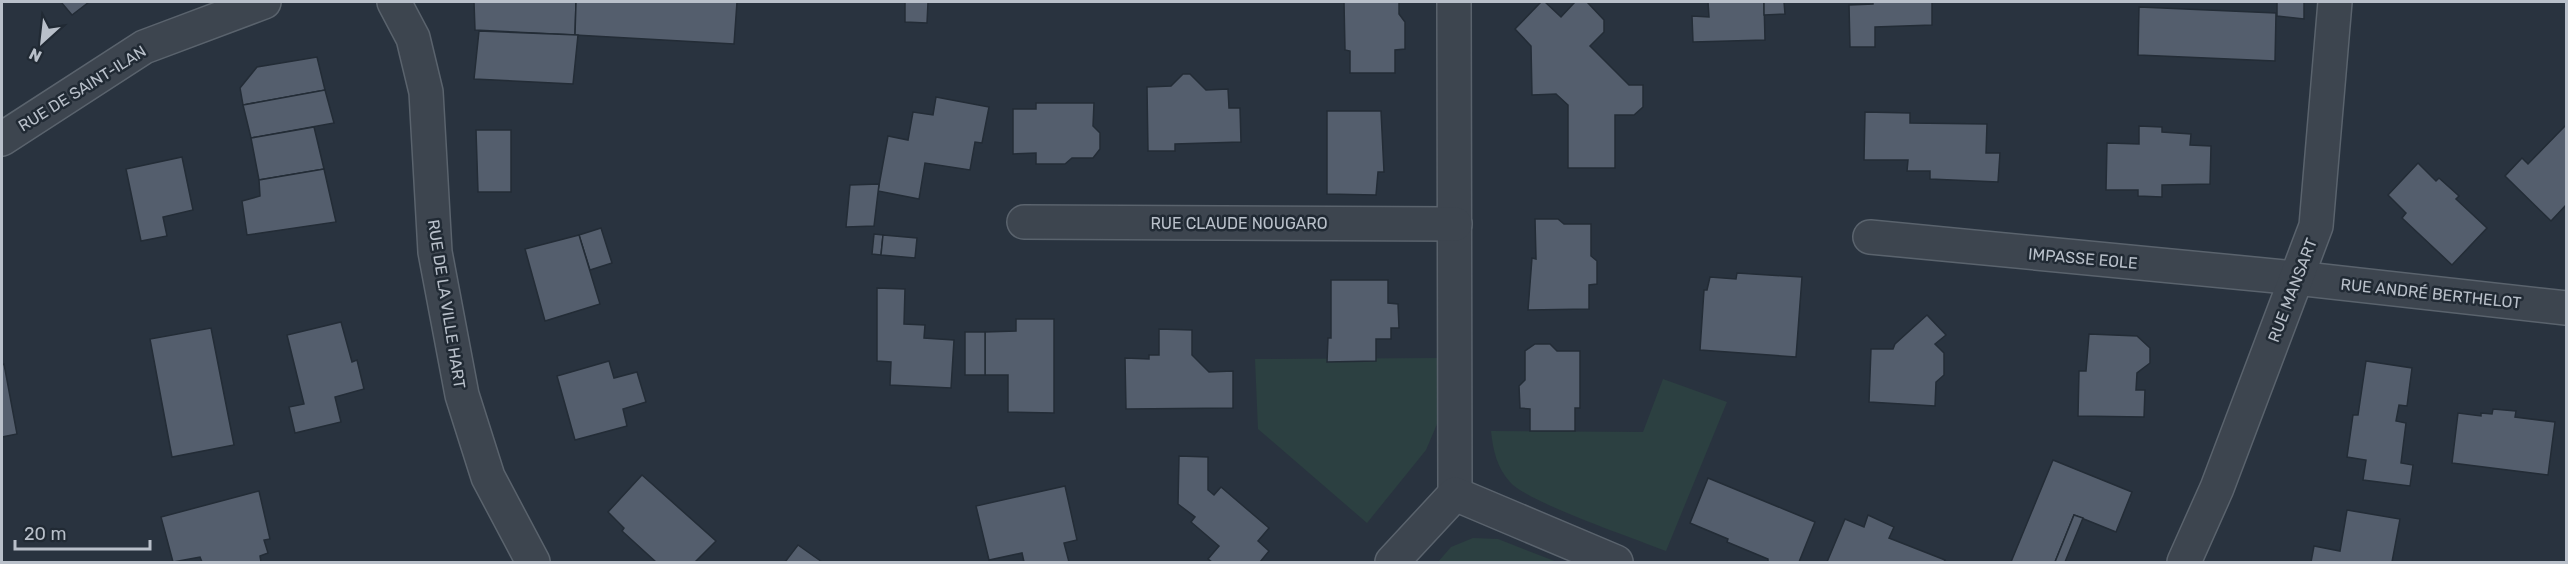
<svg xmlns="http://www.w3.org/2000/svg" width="2568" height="564" viewBox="0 0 2568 564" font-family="Rubik,sans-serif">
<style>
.green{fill:#2c4041}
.building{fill:#545e6d;stroke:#232c36;stroke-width:1.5}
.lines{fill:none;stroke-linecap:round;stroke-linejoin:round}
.minor-casing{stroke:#5a636d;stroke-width:36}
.tertiary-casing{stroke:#5a636d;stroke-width:36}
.minor{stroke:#3d454f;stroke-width:33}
.tertiary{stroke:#3d454f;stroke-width:33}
.labels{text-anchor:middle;stroke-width:5;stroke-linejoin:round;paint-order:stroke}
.street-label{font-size:16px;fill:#b9c0ca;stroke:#212a34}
</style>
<rect width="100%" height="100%" fill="#29333f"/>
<g class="green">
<path d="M1440,358V417L1426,450L1367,523L1258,429L1255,359Z"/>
<path d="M1663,379L1727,402L1666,551C1636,539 1527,502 1510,482C1497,468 1493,450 1491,431L1643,432Z"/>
<path d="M1473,538L1498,539L1557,562H1438L1451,547Z"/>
</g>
<g class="building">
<path d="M61,2H89L72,15Z"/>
<path d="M474,2H576L575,35L475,30Z"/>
<path d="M576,2H737L734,44L575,35Z"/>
<path d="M905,2H928L927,23L905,22Z"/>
<path d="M1344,2H1399V14L1405,22V49L1395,50V73H1350V51L1345,50Z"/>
<path d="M1541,2H1545L1561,17L1575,2H1587L1604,20V32L1590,46L1629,85H1643V107L1634,115H1615V168H1568V105L1556,94L1532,95L1531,46L1515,29Z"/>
<path d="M1708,2H1764L1765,40L1693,42L1692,16L1709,17Z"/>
<path d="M1764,2H1784L1785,14L1764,15Z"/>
<path d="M1873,2H1932V25L1875,27V47H1850L1849,5L1873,4Z"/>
<path d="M2277,2H2304V19L2277,16Z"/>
<path d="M2139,7L2276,13L2275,61L2138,55Z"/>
<path d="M479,31L578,35L573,84L474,79Z"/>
<path d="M317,57L325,90L243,105L240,88L257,67Z"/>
<path d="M1183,74H1190L1206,90L1228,89L1229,108H1240L1241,142L1175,144V151H1148L1147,87L1171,86Z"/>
<path d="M325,90L334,123L251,138L243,105Z"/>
<path d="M936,97L989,107L982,143L975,142L970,170L925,163L919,199L878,191L888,136L908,140L913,112L933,115Z"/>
<path d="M1036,103H1094L1093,126L1100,133V149L1093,158H1072L1065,164H1036V153L1013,154V109H1036Z"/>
<path d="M1327,111H1381L1384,172H1378L1376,195L1327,194Z"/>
<path d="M1865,112L1910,113V123L1987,124L1986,153H2000L1998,182L1930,179V171H1907L1908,160H1864Z"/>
<path d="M2566,125V205L2551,221L2505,176L2522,158L2528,164Z"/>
<path d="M2139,126L2162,127V132L2191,134L2190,145L2211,146L2210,184L2162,185V197L2138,196V190H2106L2107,143L2139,144Z"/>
<path d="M314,127L324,169L259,180L251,138Z"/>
<path d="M476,130H511V192H478Z"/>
<path d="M182,157L193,210L163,217L167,236L141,241L126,169Z"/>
<path d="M2418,163L2436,181L2439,178L2459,196L2456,199L2487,228L2452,265L2402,218L2406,213L2388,195Z"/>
<path d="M324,169L336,222L247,235L242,201L260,196L259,180Z"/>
<path d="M879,184L874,226L846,227L850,185Z"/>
<path d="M1535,219H1558L1564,224H1591V256L1597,261V284L1589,285V309L1528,310L1532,258L1536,259Z"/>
<path d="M601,228L612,263L590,270L579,235Z"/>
<path d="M874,234L883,235L881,255L872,254Z"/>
<path d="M579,235L600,304L545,321L525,249Z"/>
<path d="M883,235L917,238L915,258L881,255Z"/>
<path d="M1737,273L1802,277L1796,357L1700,350L1704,290H1707L1710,277L1736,279Z"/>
<path d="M1331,280H1388V303L1398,304L1399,328H1391V339H1376V361L1327,362L1328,338H1331Z"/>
<path d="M877,288L905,289L904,324L925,325L924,338L954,340L951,388L890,385L891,362L877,361Z"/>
<path d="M1927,315L1946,335L1935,344L1944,353V375L1936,382L1935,406L1869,402L1871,349H1893L1895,344Z"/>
<path d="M1016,319H1054V413L1008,412V375H985V332L1016,331Z"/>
<path d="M341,322L352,362L357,360L364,389L335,397L341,422L295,433L289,407L304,404L287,335Z"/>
<path d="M211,328L234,445L172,457L150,339Z"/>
<path d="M1159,329L1192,330V355L1209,372L1233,371V408L1126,409L1125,358L1149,359V355H1159Z"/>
<rect x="965" y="332" width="20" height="43"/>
<path d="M2089,334L2137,336L2150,348V363L2137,373L2136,390H2145L2144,417L2078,416L2079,371H2086Z"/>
<path d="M1535,344H1550L1557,351H1580V408H1575V431H1530V409L1520,408L1519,386L1525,380V351Z"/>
<path d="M609,361L614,378L637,372L646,402L623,409L627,426L575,440L557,376Z"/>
<path d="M2366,361L2412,368L2407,406L2399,405L2396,421L2406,423L2401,463L2413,465L2410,486L2363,480L2366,460L2347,457L2353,415H2358Z"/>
<path d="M4,364L17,434L2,437V365Z"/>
<path d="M2493,409L2516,411L2515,417L2555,422L2548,475L2452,463L2458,413L2481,416V413L2492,414Z"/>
<path d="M1179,456L1208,457V490L1214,495L1221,487L1269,528L1258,541L1269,551L1260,562H1212L1208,559L1219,546L1191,522L1195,517L1178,504Z"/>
<path d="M2053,460L2132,492L2116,532L2074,515L2055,562H2011Z"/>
<path d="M642,475L716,541L695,562H656L622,531L624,528L608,512Z"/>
<path d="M1708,478L1815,522L1799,562H1768V559L1727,542L1728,539L1690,523Z"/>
<path d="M1065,486L1077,540L1064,543L1069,562H1024L1022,553L989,560L976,506Z"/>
<path d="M259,491L270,539L264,540L268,553L260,556L261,562H202L200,557L173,562L161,517Z"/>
<path d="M2347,510L2400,519L2392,562H2311L2314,546L2340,551Z"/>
<path d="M1868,515L1894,527L1889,538L1945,560L1944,562H1827L1845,519L1864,527Z"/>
<path d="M2074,515L2083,518L2065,562H2055Z"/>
<path d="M798,545L822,562H785Z"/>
</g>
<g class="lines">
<g class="minor-casing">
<g id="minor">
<path d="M394,2L413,38L426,92L435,252L462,395L488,477L533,562"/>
<path d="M1454,2L1455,494"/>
<path d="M1024,222L1455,224"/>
<path d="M1870,237L2296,278L2566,308"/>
<path d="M1392,562L1455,494L1616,562"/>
</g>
</g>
<g class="tertiary-casing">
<g id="tertiary">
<path d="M2,139L144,47L264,2"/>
<path d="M2184,562L2217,488L2316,226L2335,2"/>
</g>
</g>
<use href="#minor" class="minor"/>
<use href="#tertiary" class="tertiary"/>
</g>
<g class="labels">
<g class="street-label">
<text transform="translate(82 88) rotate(-32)" y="6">RUE DE SAINT-ILAN</text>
<text x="1239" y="229">RUE CLAUDE NOUGARO</text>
<text transform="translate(2083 258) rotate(5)" y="6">IMPASSE EOLE</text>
<text transform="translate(2292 290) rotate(-69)" y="6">RUE MANSART</text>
<text transform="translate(2431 293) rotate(6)" y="6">RUE ANDRÉ BERTHELOT</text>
<text transform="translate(447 304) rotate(81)" y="6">RUE DE LA VILLE HART</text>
</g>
</g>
<rect width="2568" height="564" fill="none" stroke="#b9c0ca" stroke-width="6"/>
<g transform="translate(42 42) rotate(207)" stroke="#212a34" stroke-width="4.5" paint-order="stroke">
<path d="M0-4.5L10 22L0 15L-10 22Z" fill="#b9c0ca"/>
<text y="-9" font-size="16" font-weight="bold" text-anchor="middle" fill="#b9c0ca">N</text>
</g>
<path d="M15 540v9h135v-9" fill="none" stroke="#b9c0ca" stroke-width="3"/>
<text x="24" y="540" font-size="18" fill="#b9c0ca" stroke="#212a34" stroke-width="4.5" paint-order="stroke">20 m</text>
</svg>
